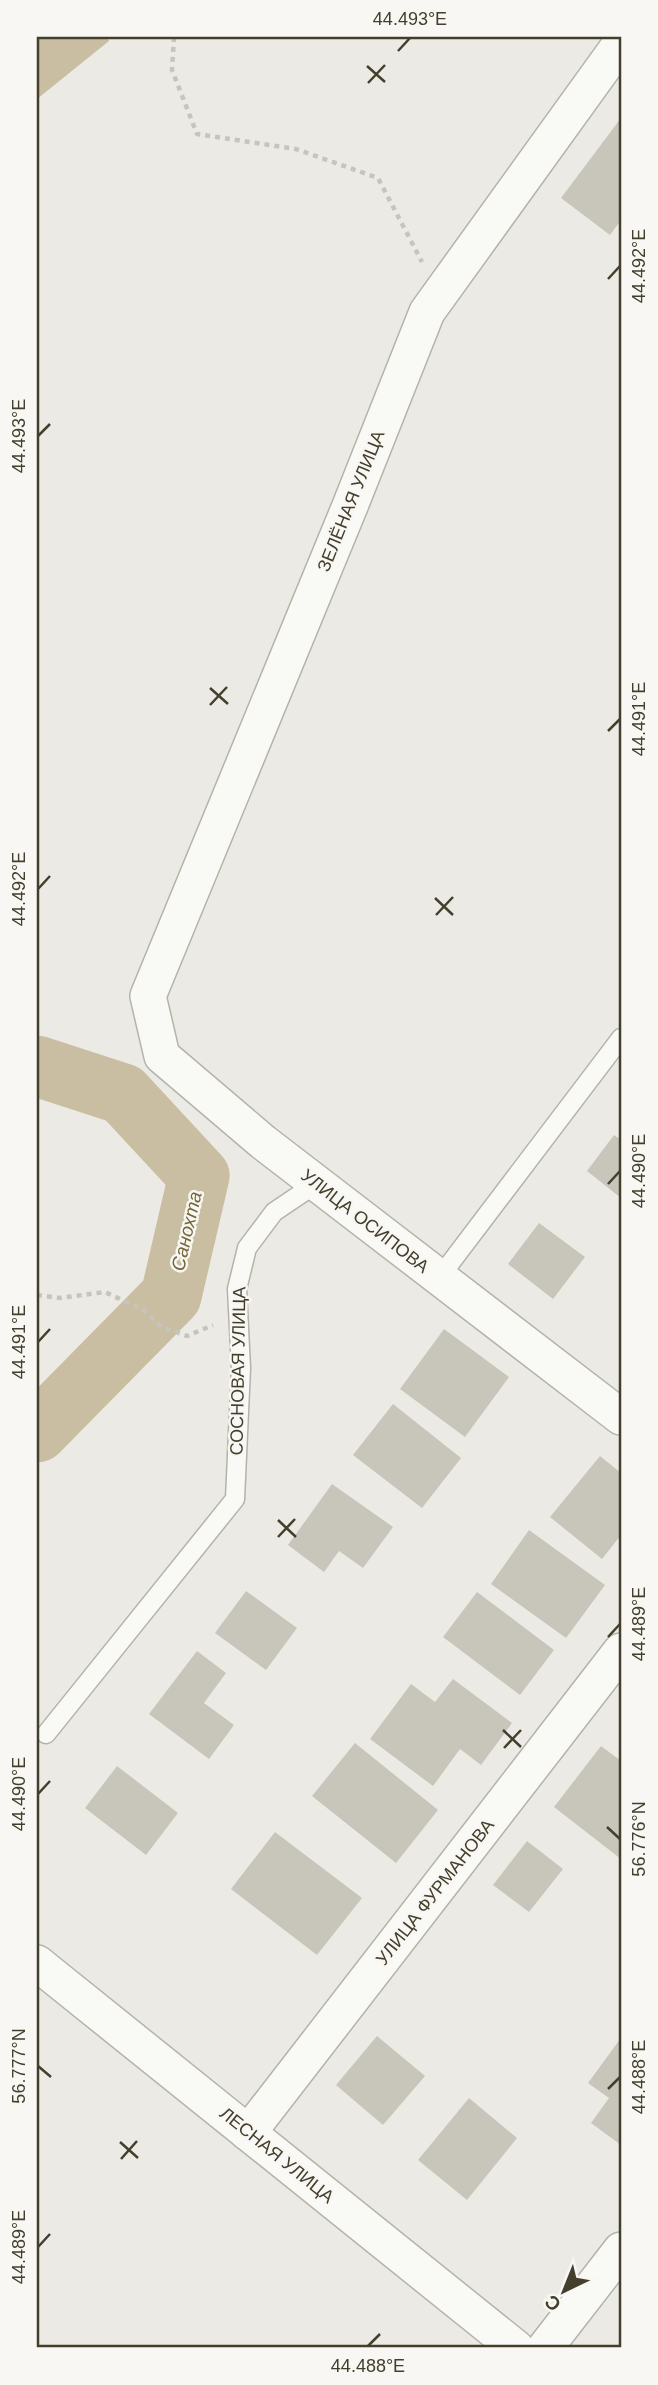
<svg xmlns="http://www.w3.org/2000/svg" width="658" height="2385" viewBox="0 0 658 2385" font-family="Arial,sans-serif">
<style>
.water{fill:#c9bea1}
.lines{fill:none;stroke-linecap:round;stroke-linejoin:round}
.river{stroke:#c9bea1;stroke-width:61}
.building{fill:#c8c6bb}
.service-casing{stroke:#b5b3a9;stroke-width:21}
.minor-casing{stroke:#b5b3a9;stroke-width:38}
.path{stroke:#c6c5bd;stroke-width:4.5;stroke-dasharray:5 5;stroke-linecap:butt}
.service{stroke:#f9f9f6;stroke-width:18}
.minor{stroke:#f9f9f6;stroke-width:35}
.ticks{fill:none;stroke:#433f2c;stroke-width:2.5}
.labels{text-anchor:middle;stroke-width:5;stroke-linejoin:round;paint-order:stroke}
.street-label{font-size:18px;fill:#433f2c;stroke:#f8f7f3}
.water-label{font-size:19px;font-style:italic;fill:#756738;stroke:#f8f7f3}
.neatline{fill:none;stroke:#433f2c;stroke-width:2.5}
.ticks-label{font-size:18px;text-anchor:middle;fill:#433f2c}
</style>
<rect width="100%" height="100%" fill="#ebeae4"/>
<path class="water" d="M37,37H107L109,41L37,99Z"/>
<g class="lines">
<path class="river" d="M37,1066L123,1094L199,1176L171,1296L37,1432"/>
</g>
<g class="building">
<path d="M621,118V220L610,235L561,198Z"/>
<path d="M614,1135L621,1140V1198L587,1171Z"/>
<path d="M539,1223L585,1257L553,1299L508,1264Z"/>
<path d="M444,1329L509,1377L465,1437L400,1389Z"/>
<path d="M393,1404L461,1458L422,1508L353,1455Z"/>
<path d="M600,1456L621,1473V1535L602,1559L550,1517Z"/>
<path d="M332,1484L393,1527L363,1568L339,1551L324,1572L288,1545Z"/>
<path d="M529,1530L605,1585L566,1638L491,1584Z"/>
<path d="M246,1591L297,1628L266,1670L215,1633Z"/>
<path d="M477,1592L554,1650L520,1695L443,1637Z"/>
<path d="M197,1651L226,1673L204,1703L234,1725L209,1759L149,1714Z"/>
<path d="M453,1679L512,1723L481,1765L460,1749L433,1786L370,1739L411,1684L435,1702Z"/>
<path d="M355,1743L438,1810L396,1863L312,1796Z"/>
<path d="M601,1746L621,1761V1859L554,1807Z"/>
<path d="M117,1766L178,1813L146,1855L85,1808Z"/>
<path d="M275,1832L362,1898L317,1955L231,1889Z"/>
<path d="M527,1841L563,1869L529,1912L493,1885Z"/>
<path d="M377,2036L425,2076L383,2125L336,2085Z"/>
<path d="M621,2038V2145L591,2123L609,2098L588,2083Z"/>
<path d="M469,2098L517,2138L467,2200L418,2160Z"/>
</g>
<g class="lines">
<g class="service-casing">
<g id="service">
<path d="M439,1278L621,1038"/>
<path d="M46,1734L235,1499L241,1368L237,1289L247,1248L274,1212L317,1183"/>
</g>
</g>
<g class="minor-casing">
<g id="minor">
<path d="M621,43L427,312L350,506L148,996L162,1056L263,1142L621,1417"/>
<path d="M37,1963L516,2348"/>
<path d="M248,2133L621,1651"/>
<path d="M545,2348L621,2250"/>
</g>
</g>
<g class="path">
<path d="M174,37L172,70L197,134L296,149L378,178L422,262"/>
<path d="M37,1295L60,1298L105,1292L143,1310L162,1327L187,1336L213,1325"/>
</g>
<use href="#service" class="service"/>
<use href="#minor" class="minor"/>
</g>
<path class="ticks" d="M398,51L410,38M367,66L385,82M368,83L385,65M608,279L620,266M38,436L50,424M210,688L228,704M210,705L227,687M608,731L620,719M38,889L50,876M435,898L453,915M436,915L453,897M608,1184L620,1171M38,1342L50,1329M278,1520L296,1537M278,1537L295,1519M608,1637L620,1624M503,1730L521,1747M504,1748L521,1730M38,1794L50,1781M607,1827L620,1839M38,2066L51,2077M608,2089L620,2077M120,2142L138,2158M121,2159L137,2141M38,2247L50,2234M368,2346L380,2334"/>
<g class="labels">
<g class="street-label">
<text transform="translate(351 501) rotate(-68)" y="6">ЗЕЛЁНАЯ УЛИЦА</text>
<text transform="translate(365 1221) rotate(38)" y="6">УЛИЦА ОСИПОВА</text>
<text transform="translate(238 1371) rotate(-89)" y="6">СОСНОВАЯ УЛИЦА</text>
<text transform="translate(435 1892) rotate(-52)" y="6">УЛИЦА ФУРМАНОВА</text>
<text transform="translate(277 2155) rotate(39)" y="6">ЛЕСНАЯ УЛИЦА</text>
</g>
<g class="water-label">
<text transform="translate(186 1231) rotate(-77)" y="7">Санохта</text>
</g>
</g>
<rect width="658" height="2385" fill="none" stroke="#f8f7f3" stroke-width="77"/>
<g transform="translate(564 2291) rotate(223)" stroke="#f8f7f3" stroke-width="5" paint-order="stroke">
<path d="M0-5L12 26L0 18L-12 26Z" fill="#433f2c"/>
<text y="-10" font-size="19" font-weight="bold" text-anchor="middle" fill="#433f2c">С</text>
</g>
<rect x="38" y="38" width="582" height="2308" class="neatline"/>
<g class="ticks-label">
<text x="410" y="25">44.493°E</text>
<text transform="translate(639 266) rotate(-90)" y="6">44.492°E</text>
<text transform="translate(19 436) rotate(-90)" y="6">44.493°E</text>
<text transform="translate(639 719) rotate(-90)" y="6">44.491°E</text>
<text transform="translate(19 889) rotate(-90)" y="6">44.492°E</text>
<text transform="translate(639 1171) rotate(-90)" y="6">44.490°E</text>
<text transform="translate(19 1342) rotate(-90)" y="6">44.491°E</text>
<text transform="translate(639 1624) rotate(-90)" y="6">44.489°E</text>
<text transform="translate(19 1794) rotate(-90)" y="6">44.490°E</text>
<text transform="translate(639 1839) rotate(-90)" y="6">56.776°N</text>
<text transform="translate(19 2066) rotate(-90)" y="6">56.777°N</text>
<text transform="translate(639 2077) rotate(-90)" y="6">44.488°E</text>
<text transform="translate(19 2247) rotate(-90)" y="6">44.489°E</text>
<text x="368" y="2372">44.488°E</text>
</g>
</svg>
